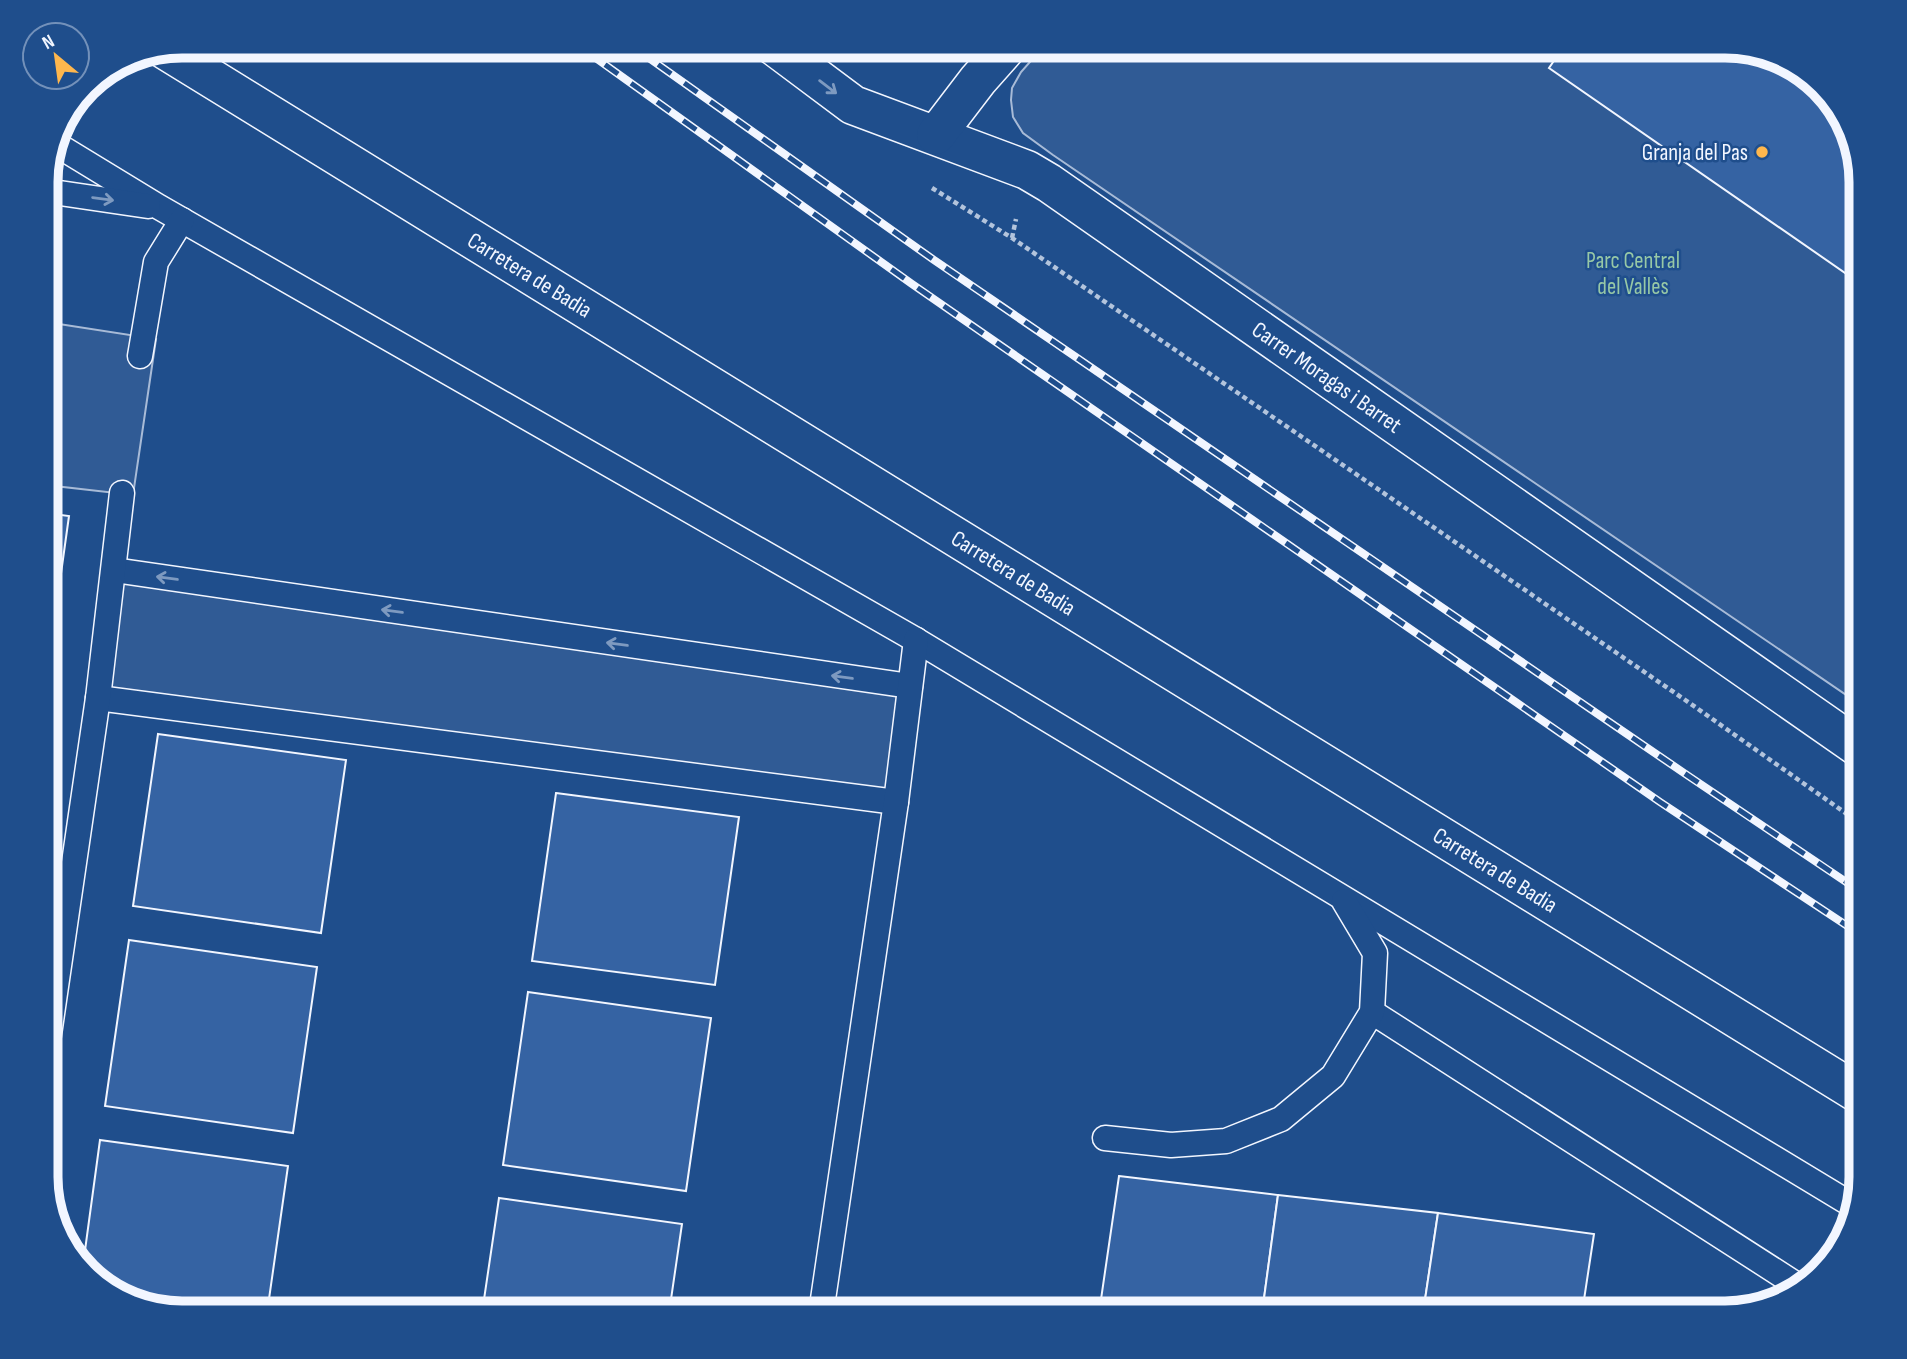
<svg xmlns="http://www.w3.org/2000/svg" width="1907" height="1359" viewBox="0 0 1907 1359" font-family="'Sofia Sans Condensed',sans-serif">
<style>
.built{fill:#305b95;stroke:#a8bbd7;stroke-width:2}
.building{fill:#3563a3;stroke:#f2f6ff;stroke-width:2}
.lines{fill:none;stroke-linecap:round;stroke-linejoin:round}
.lane-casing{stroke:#f2f6ff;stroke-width:27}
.street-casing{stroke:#f2f6ff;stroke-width:41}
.secondary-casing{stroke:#f2f6ff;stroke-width:41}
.path{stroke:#b3c4dc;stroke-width:4.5;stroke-dasharray:5 3.5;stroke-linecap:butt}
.lane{stroke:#1f4e8c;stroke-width:24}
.street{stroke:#1f4e8c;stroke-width:38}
.secondary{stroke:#1f4e8c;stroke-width:38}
.rail-casing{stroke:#f2f6ff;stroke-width:8}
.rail{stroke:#1f4e8c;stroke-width:5;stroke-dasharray:16;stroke-linecap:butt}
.oneway{stroke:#7e9ac0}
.poi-dot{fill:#ffb74d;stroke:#1f4e8c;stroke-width:2.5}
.labels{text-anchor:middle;stroke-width:5;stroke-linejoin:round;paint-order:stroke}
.poi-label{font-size:23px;fill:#f2f6ff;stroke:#1f4e8c;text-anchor:end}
.park-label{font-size:23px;fill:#97c8a6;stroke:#1f4e8c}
.street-label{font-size:23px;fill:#f2f6ff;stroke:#1f4e8c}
.rim{fill:none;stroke:#f2f6ff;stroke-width:9}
</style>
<rect width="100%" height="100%" fill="#1f4e8c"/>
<g class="built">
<path d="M1044,46H1725L1808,73L1847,121L1861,182V705L1053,155L1023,133L1013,117L1011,100L1012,88L1021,72Z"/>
<path d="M46,322L156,339L133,495L46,485Z"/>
<path d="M114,570L910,686L896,802L98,698Z"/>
</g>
<g class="building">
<path d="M1564,46H1725L1808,73L1847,121L1861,182V284L1549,68Z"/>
<path d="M46,513L69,516L46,681Z"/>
<path d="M158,734L346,760L321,933L133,906Z"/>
<path d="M556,793L739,817L715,985L532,961Z"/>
<path d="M129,940L317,967L293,1133L105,1106Z"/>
<path d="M528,992L711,1018L686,1191L503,1165Z"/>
<path d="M100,1140L288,1166L267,1313H182L99,1286L83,1265Z"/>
<path d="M1119,1176L1278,1195L1262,1313H1099Z"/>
<path d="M1278,1195L1438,1213L1423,1313H1262Z"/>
<path d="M499,1198L682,1224L669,1313H482Z"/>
<path d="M1438,1213L1594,1234L1582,1313H1423Z"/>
</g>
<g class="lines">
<g class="lane-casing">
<g id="lane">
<path d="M54,143L159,207L916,640L1852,1205"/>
<path d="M46,191L148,206"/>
<path d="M140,356L156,262L182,220"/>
<path d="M114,570L910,686"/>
<path d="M98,698L896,802"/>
<path d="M1372,1012L1800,1287"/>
<path d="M46,1055L98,698L122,493"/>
<path d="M1105,1138L1171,1145L1226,1141L1281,1119L1333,1076L1372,1012L1375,953L1344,901"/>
<path d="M821,1313L896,802L916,640"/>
</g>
</g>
<g class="street-casing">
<g id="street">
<path id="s1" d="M774,46L853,105L1027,170L1049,183L1861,749"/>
<path d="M936,135L978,80L1008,46"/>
</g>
</g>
<g class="secondary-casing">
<g id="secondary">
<path id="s2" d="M164,49L1861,1095"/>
</g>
</g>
<g class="path">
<path d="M932,188L1012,238L1691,704L1861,824"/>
<path d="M1012,238L1016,219"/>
</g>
<use href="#lane" class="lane"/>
<use href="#street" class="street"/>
<use href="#secondary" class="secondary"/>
<g class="rail-casing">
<g id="rail">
<path d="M579,46L912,284L1660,802L1861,935"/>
<path d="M632,46L934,260L1684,773L1861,892"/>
</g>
</g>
<use href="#rail" class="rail"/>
</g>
<defs><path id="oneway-shaft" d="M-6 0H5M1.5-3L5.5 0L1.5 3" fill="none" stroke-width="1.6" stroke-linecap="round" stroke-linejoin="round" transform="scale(1.75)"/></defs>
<g class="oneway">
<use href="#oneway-shaft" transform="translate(828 87) rotate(37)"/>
<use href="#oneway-shaft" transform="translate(103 199) rotate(8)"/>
<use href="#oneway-shaft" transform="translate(167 578) rotate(-172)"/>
<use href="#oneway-shaft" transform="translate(392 611) rotate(-172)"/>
<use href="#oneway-shaft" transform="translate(617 644) rotate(-172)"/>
<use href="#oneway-shaft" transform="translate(842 677) rotate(-172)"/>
</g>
<circle class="poi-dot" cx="1762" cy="152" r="7"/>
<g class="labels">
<g class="poi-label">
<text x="1748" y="160">Granja del Pas</text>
</g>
<g class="park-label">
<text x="1633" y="268">Parc Central<tspan x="1633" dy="26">del Vallès</tspan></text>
</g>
<g class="street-label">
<text dy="8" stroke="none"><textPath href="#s2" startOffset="430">Carretera de Badia</textPath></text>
<text dy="8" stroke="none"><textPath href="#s1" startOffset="649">Carrer Moragas i Barret</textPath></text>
<text dy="8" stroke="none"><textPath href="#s2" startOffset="998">Carretera de Badia</textPath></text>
<text dy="8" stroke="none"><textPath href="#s2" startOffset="1564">Carretera de Badia</textPath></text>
</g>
</g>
<path d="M0 0H1907V1359H0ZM182 58H1725A124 124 0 0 1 1849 182V1177A124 124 0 0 1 1725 1301H182A124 124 0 0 1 58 1177V182A124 124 0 0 1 182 58Z" fill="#1f4e8c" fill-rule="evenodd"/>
<path class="rim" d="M182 58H1725A124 124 0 0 1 1849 182V1177A124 124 0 0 1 1725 1301H182A124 124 0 0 1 58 1177V182A124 124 0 0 1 182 58Z"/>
<g transform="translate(56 56) rotate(331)"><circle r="33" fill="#1f4e8c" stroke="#7391ba" stroke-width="2"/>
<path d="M0-5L12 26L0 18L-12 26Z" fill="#ffb74d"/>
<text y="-10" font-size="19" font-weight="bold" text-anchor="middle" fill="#f2f6ff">N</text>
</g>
</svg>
